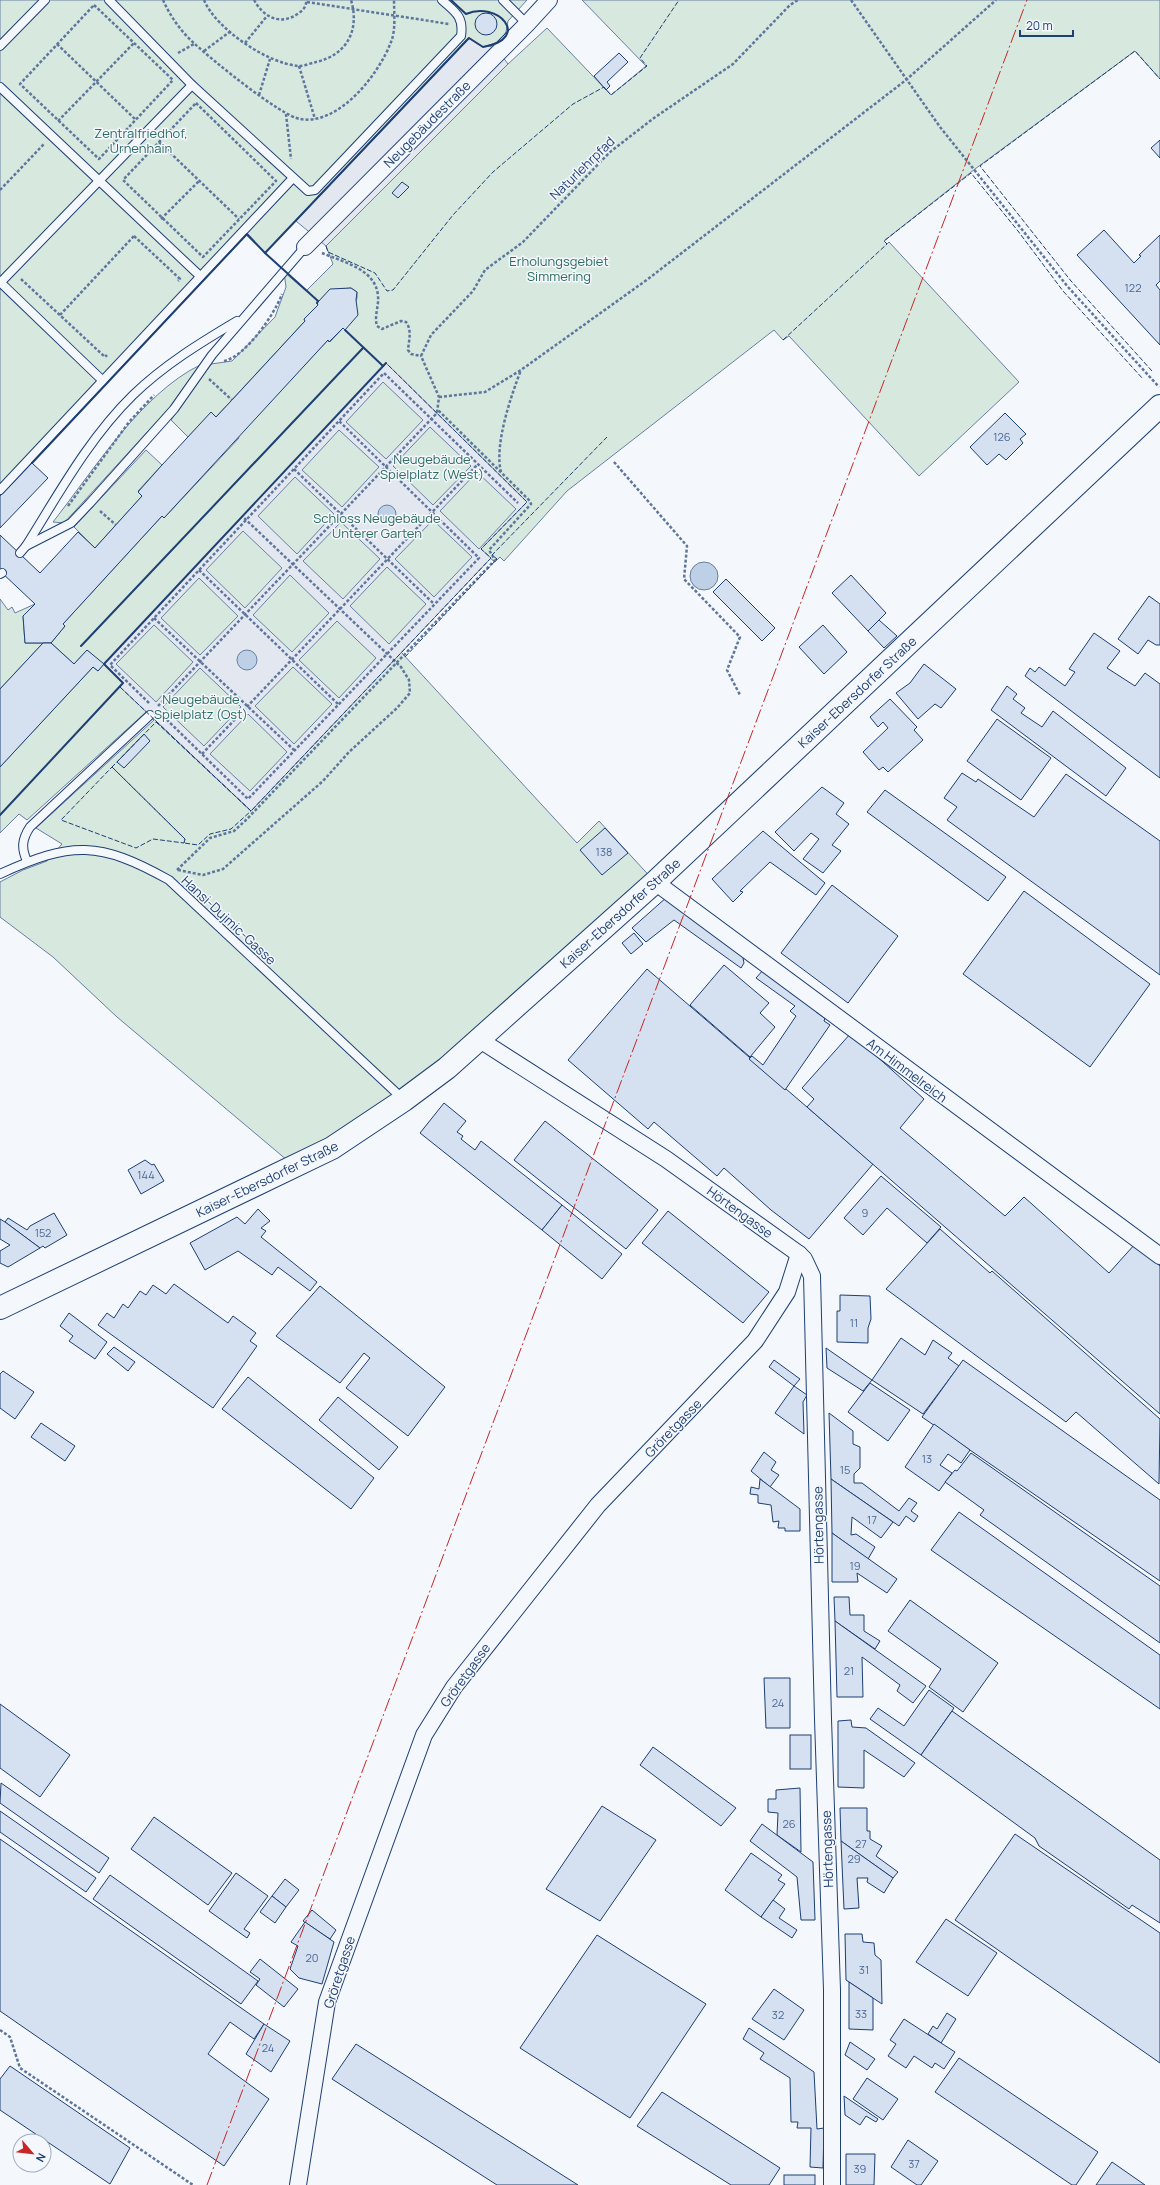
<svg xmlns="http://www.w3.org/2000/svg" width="1160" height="2185" viewBox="0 0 1160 2185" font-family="Manrope,sans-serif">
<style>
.green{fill:#d7e8df;stroke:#687fa3}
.parking{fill:#e3e8f0;stroke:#687fa3;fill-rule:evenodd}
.water{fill:#bed0e5;stroke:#687fa3}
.building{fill:#d5e0f0;stroke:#1d3f73}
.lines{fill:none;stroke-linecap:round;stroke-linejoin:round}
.lane-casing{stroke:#1d3f73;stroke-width:10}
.street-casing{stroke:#1d3f73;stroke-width:18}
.secondary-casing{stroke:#1d3f73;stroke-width:24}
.path{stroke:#5e769c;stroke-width:2.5;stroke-dasharray:3 2;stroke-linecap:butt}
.lane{stroke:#f4f7fb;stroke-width:8}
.street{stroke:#f4f7fb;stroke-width:16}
.secondary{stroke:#f4f7fb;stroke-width:22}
.fence{stroke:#1d3f73;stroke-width:1;stroke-dasharray:5 2;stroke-linecap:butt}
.wall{stroke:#1d3f73;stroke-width:2}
.power{stroke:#c62828;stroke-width:1;stroke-dasharray:14 3 2 3;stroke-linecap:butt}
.labels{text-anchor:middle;stroke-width:3;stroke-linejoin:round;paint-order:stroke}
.number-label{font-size:11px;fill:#4b6792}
.street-label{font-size:13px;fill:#1d3f73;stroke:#f4f7fb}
.park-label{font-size:13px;fill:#2c6c60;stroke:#f4f7fb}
</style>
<rect width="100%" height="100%" fill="#f4f7fb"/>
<g class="green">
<path d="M0,0H527L508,21L506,32L503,37L498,42L483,47L468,38L265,253L246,235L0,496Z"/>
<path d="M582,0H1160V79L1135,51L975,169L884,241L887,244L889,242L1019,382L919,476L789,336L783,340L774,330L567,491L504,561L500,557L495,562L490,558L401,652L577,843L599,821L655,882L480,1040L294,1166L117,1017L53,957L0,917V882L23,870L47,861L62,844L36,828L154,720L146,712L27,820L19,814L0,833V767L93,667L98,671L103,665L87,650L74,664L51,643L65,626L63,624L162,516L165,517L239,438L238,436L328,340L330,342L343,328L345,330L357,298V292L351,288L330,290L317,303L318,305L304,319L305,321L216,417L211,413L188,437L171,420L211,364L232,361L275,317L286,287L284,272L306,291L333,264L326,246L508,64L547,28L611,95L646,66Z"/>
<path d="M200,365L170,407L64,523L53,522C93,471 141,394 200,365Z"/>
<path d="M146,450L162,465L138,491L142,496L95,548L74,527Z"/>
<path d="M0,599L8,610L12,607L15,613L35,604L23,616L25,643H43L0,689Z"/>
</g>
<g class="parking">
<path d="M469,38L483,47L490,46L499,52L508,64L326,246L296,221Z"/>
<path d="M386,363L527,502L481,549L491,558L251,811L120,687L123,683L104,664ZM383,382L423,420L386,459L346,422ZM430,427L471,466L433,505L393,466ZM339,430L379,467L342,507L302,470ZM477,472L516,509L479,549L440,511ZM295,477L334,514L297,554L258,516ZM433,520L472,557L434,597L395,559ZM341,522L380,559L343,599L303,561ZM243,531L282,568L245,608L206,570ZM387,567L426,604L389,644L350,606ZM290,575L329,613L292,652L253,615ZM199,578L238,616L200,655L161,618ZM337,621L376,658L339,698L299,660ZM154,625L193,662L156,702L116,664ZM293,667L332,704L294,744L255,706ZM200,668L241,707L204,746L163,707ZM248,714L287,752L250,791L210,754Z"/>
</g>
<g class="water">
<circle cx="387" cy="514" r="9"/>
<circle cx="704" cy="576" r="14"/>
<circle cx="247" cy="660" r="10"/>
</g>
<g class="building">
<circle cx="486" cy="24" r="11"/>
<path d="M619,53L628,62L607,82L610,86L606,90L594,76Z"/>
<path d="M1160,140V158L1151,148Z"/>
<path d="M402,182L409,187L398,198L392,193Z"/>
<path d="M1104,230L1134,263L1141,256L1139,255L1160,235V281L1156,285L1160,290V345L1077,255Z"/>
<path d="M351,288L357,292L356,300L358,315L345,330L343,328L329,342L328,340L164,518L162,516L63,624L65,626L51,643H25L23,616L35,604L0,571V535L40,573L78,532L95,548L142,496L138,492L162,465L211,412L216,417L232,400L305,321L304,319L318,305L317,303L330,289Z"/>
<path d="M1005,413L1026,434L1020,439L1023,443L1006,460L999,454L987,465L970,447Z"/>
<path d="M32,463L48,478L0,528V496Z"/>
<path d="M851,575L886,613L868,631L832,593Z"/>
<path d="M726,579L775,628L762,641L713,592Z"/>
<path d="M1149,596L1160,604V645H1156L1148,640L1138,654L1118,639Z"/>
<path d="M879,620L897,636L884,648L868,631Z"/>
<path d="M823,625L847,652L824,674L799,647Z"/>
<path d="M1094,633L1120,651L1107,668L1135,686L1145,673L1160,684V778L1025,676L1030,668L1035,672L1039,667L1065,686L1075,672L1069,669Z"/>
<path d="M43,643H51L74,664L87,650L104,664L98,671L93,667L0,767V689Z"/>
<path d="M924,664L956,689L941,708L935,704L918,719L896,693L910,683Z"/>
<path d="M1007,686L1017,694L1013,699L1025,708L1021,713L1042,727L1053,711L1126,768L1106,796L991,710Z"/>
<path d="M890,699L917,727L914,730L923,740L888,772L883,767L879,770L863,752L888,728L883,722L878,727L870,717Z"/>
<path d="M997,719L1051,758L1021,800L967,761Z"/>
<path d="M144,734L150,741L124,768L117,762Z"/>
<path d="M962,773L976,782L978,779L1034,817L1066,774L1160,841V975L947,820L957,807L944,798Z"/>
<path d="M822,787L844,803L836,814L849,824L832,845L841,851L823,873L803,859L819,839L811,833L794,851L775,832Z"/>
<path d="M885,790L1006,877L988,901L867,812Z"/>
<path d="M605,828L628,853L602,875L580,850Z"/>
<path d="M763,831L825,883L816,895L770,862L740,891L743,892L733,902L712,879Z"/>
<path d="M832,885L898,936L848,1003L781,953Z"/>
<path d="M1024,891L1150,984L1090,1067L963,974Z"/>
<path d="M667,897L742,953L744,963L741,968L674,920L646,942L632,928Z"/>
<path d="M634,933L643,944L631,954L622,943Z"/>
<path d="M724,965L769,1003L760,1013L775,1027L750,1057L690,1005Z"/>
<path d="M647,969L873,1164L809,1239L771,1210L724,1168L717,1176L654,1122L648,1129L568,1060Z"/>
<path d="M764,969L818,1008L816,1012L825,1018L824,1021L830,1025L785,1090L749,1059L752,1056L763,1065L796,1016L790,1011L795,1006L756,978Z"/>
<path d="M851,1033L924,1099L900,1128L1005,1216L1024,1197L1109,1273L1135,1244L1160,1266V1414L807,1107L814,1099L802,1088Z"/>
<path d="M444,1103L466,1121L457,1132L463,1136L461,1139L475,1150L481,1141L562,1205L542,1230L420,1133Z"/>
<path d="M545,1121L658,1210L626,1249L514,1160Z"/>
<path d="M145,1160L152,1165L154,1164L164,1181L141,1194L128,1170Z"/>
<path d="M881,1176L941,1227L927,1243L887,1208L863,1235L844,1218Z"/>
<path d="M562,1205L622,1254L602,1279L542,1230Z"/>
<path d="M258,1209L270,1221L261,1228L266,1231L261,1237L317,1282L310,1291L278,1267L272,1275L238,1251L205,1270L190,1243L237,1217L245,1224Z"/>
<path d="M668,1211L769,1292L743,1323L642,1243Z"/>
<path d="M54,1213L67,1235L45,1248L43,1246L40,1248L5,1222L8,1218L27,1230L30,1226Z"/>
<path d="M0,1219L5,1222L40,1248L8,1267L0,1263V1251L10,1245L0,1239Z"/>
<path d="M940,1229L990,1273L992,1271L1160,1419L1159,1484L1076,1412L1066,1422L886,1289Z"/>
<path d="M174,1284L228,1323L233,1316L256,1333L250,1341L257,1346L213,1408L98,1325L107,1313L114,1318L123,1304L128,1308L140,1291L146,1295L153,1285L166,1294Z"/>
<path d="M320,1286L445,1387L408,1436L346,1388L370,1358L364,1353L340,1383L276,1336Z"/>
<path d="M840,1295L870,1296L871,1319L868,1328V1343L837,1342V1311H840Z"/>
<path d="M69,1313L107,1342L95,1359L69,1341L73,1336L60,1326Z"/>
<path d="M901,1338L925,1355L933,1340L952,1353L948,1358L959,1366L923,1414L872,1380Z"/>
<path d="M114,1347L135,1362L128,1371L107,1354Z"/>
<path d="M826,1348L872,1380L863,1391L827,1368Z"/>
<path d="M774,1360L800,1379L794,1386L769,1367Z"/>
<path d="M963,1360L1160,1500V1581L922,1417Z"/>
<path d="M3,1371L34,1392L15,1419L0,1408V1374Z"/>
<path d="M248,1377L374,1478L351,1509L222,1409Z"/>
<path d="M870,1383L910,1410L888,1441L848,1412Z"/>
<path d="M794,1386L807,1395L803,1402L804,1434L775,1413Z"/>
<path d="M338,1397L398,1447L379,1470L319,1420Z"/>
<path d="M829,1413L853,1431V1444L860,1447V1468L854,1474V1483H862L899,1511L909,1498L917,1503L911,1511L918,1516L914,1522L906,1516L899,1526L831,1479Z"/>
<path d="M41,1423L75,1446L65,1461L31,1437Z"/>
<path d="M934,1424L970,1450L961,1463L948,1454L940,1465L952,1473L939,1491L905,1467Z"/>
<path d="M764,1452L776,1462L771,1470L779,1475L770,1487L751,1471Z"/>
<path d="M971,1453L1160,1586V1643L980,1515L984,1510L945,1482L955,1470L957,1471Z"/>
<path d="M760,1479L800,1509V1531H785V1528H778L779,1521L773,1522L771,1505L758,1503V1495L750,1494L751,1487L759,1489Z"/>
<path d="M831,1479L893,1522L881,1538L852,1517L851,1535L856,1534L875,1547L868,1559L832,1533Z"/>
<path d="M959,1512L1160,1655V1709L931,1550Z"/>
<path d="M832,1533L897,1579L887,1593L857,1573L858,1582H832Z"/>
<path d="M834,1597H849L850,1615H864V1631L880,1641L875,1649L835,1621Z"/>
<path d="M910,1600L998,1663L963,1712L929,1687L941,1669L888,1631Z"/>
<path d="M835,1621L926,1686L913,1703L897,1691L900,1685L862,1657L863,1697H837Z"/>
<path d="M764,1678H790V1728H766Z"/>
<path d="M929,1690L954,1708L921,1755L870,1719L878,1708L904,1726Z"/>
<path d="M0,1704L70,1755L40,1797L0,1768Z"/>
<path d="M952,1711L1160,1860V1923L1132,1905L1129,1909L1039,1846L1035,1838L921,1755Z"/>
<path d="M851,1720L852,1727L866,1728L915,1763L904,1777L864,1750V1788L838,1787V1721Z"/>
<rect x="790" y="1735" width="21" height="34"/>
<path d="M653,1747L736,1808L721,1826L640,1765Z"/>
<path d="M1,1783L109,1858L99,1873L0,1803Z"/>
<path d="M800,1788L801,1852L777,1835L778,1813L768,1812V1799H776V1790Z"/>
<path d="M602,1806L656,1840L600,1921L546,1889Z"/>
<path d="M840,1808H867V1831H870V1839L882,1846L876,1856L898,1872L893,1878L841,1841Z"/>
<path d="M0,1811L96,1878L86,1892L0,1832Z"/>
<path d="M154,1817L232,1873L208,1905L131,1849Z"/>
<path d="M762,1824L813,1862L815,1920H801L797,1877L750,1841Z"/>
<path d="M1015,1834L1160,1933V2063L955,1920Z"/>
<path d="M0,1839L264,2024L254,2039L230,2022L208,2054L269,2099L224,2166L0,2011Z"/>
<path d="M841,1841L893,1878L884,1893L867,1882L868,1878H857L859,1908L844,1909Z"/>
<path d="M751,1853L782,1875L778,1880L785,1884L761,1917L725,1890Z"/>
<path d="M236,1873L268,1896L244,1929L250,1933L247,1938L209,1911Z"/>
<path d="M110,1875L258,1981L241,2004L93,1899Z"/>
<path d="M285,1879L299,1890L286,1907L272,1896Z"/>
<path d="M272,1896L286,1907L275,1923L260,1912Z"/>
<path d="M773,1900L785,1909L779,1918L797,1930L792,1938L761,1917Z"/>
<path d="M312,1910L336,1930L330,1939L303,1921Z"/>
<path d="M946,1919L997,1953L968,1996L916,1962Z"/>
<path d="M305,1922L334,1942L322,1984L299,1978L290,1969L298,1946L291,1942Z"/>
<path d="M845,1934H862L863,1942L874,1943L875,1955L881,1960L882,2004L846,1980Z"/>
<path d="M597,1935L706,2004L630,2118L520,2048Z"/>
<path d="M260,1959L298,1989L284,2007L256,1985L260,1979L250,1972Z"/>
<path d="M849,1982L873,1998V2030L849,2029Z"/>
<path d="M774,1989L804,2010L784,2040L752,2019Z"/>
<path d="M947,2013L956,2019L941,2043L928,2034L933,2026L937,2029Z"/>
<path d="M904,2019L955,2052L944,2069L935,2063L932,2068L914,2056L906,2068L888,2056L896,2044L890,2040Z"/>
<path d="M264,2024L290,2041L271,2072L246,2054Z"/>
<path d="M749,2028L814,2072L817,2129L824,2128L823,2168L810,2167L811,2128H797L798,2122H791L790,2078L760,2059L764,2053L743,2039Z"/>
<path d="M850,2042L875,2059L867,2070L845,2055Z"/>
<path d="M356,2044L578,2185H497L332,2079Z"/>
<path d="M959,2058L1098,2152L1076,2185H1072L935,2092Z"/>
<path d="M10,2066L130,2148L110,2184L0,2110V2079Z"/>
<path d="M867,2078L898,2099L883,2120L853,2099Z"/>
<path d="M662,2092L780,2168L769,2185H731L637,2126Z"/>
<path d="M844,2096L878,2119L876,2122L866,2116L860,2125L845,2115Z"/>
<path d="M908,2140L938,2161L921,2185H917L891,2167Z"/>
<path d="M846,2154H875L874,2185H846Z"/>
<path d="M1112,2162L1145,2185H1096Z"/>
<rect x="784" y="2175" width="31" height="10"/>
</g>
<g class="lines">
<g class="lane-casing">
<g id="lane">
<path d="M109,0L192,85L308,191L315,190L461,36C464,16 455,12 442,0"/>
<path d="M503,0L527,24"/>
<path d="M0,46L45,0"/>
<path d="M0,87L200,276"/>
<path d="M0,282L103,381"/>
<path d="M0,283L192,85"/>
<path d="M0,490L293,178"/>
<path d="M26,546C58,495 89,438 133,395C164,365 200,343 237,321"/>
<path d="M20,553L26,546L71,523L90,503L174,409L212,355L305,247"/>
<path d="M0,574L2,573"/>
<path d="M27,861C21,848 22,839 30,827L150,715"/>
<path d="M0,874C72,841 99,841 169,880L404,1100"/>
</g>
</g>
<g class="street-casing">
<g id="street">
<path d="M305,247L527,24L549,0"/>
<path d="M655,882L1160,1256"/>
<path d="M480,1040L666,1159L799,1254L804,1259L812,1276L823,1719L832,1990V2185"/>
<path d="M298,2185L327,2002L424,1735L454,1687L598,1505L755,1341L787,1292L799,1254"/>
</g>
</g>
<g class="secondary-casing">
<path id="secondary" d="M0,1308L332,1148L404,1100L447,1068L655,882L1160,406"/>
</g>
<g class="path">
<path d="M163,0C170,16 182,33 195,44C212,60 281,116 300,119C339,126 379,74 391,42C396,30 394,13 394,0"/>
<path d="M204,0C216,29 268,64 299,66C304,66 311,63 316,62C347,55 360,30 351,0"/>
<path d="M254,0C264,18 281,26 299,13C303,10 307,6 306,0"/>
<path d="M851,0L940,127L1068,287L1159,387"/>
<path d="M307,2L449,24"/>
<path d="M94,5L173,80L99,159L20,84Z"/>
<path d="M245,43L267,16"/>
<path d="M57,44L136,120"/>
<path d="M204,51L231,31"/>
<path d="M178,53L194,44"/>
<path d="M299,66L315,119"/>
<path d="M259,95L270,59"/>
<path d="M196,103L276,181L203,257L123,180Z"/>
<path d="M286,114L291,159"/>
<path d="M58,121L134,43"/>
<path d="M159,142L239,219"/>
<path d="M0,190L44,144"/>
<path d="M161,219L199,181"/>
<path d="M134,236L180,279L178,281"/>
<path d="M322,253C343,262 376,269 378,296C379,306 374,316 377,326L382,329L401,321L406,322C412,330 409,340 408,350L411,354L421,356"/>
<path d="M21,279L105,357L107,355"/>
<path d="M60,315L134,236"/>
<path d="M421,356L431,335L473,291L485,270L523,242L610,152L654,118L733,64L790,5L798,0"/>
<path d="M224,361C245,357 275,314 282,294"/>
<path d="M209,379L232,400"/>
<path d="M439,397L485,392L521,370L648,279L906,80L996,0"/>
<path d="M614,462L687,546L684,579L740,637L727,670L740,695"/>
<path d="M294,469L434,604"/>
<path d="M501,472C494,445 511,396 521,370"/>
<path d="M68,506L129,422L154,395"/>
<path d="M100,511L116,525"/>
<path d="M199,570L338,704"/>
<path d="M154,618L294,750"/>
<path d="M149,703L110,665L384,373L518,503"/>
<path d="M158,706L437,413L439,397L421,356"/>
<path d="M163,716L248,799L479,558L339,421"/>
<path d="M202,754L477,465"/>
<path d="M177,870L210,838L234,831L246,820L495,560L489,550L531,504L530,501L438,410"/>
<path d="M178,870L203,875L223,869L323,781L349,752L397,708L410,693L409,680L401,667L242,516"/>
<path d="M0,2030L10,2037L20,2068L193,2185"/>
</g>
<use href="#lane" class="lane"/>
<use href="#street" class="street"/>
<use href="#secondary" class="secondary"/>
<g class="fence">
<path d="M326,246L328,252L375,273L387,291L393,290L453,215L493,172L573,104L604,87L611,95L647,66L640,58L679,0"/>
<path d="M783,340L887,244L884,241L971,173L1018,231L1063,291L1143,379"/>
<path d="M1152,371L1071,281L980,166L1135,51L1160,79"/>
<path d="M405,657L497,559L492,555L607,437"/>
<path d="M120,687L251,811L491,558L481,549L527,502L386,363"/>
<path d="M156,722L251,811L231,829L210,834L198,845L184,843L185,839L112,767Z"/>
<path d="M112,767L185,839L184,843L153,839L136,848L61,820Z"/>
</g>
<g class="wall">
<path d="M265,253L318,301L317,303"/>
<path d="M345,330L383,366"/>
<path d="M32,463L247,234L265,253L469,38L483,47C533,38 497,0 466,14L451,0"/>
<path d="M81,646L363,348"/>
<path d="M0,815L123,683L104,664L386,363"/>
</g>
<path class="power" d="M207,2185L1027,0"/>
</g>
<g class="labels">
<g class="number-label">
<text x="1133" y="292">122</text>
<text x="1002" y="441">126</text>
<text x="604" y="856">138</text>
<text x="146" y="1179">144</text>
<text x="865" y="1217">9</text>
<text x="43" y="1237">152</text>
<text x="854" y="1327">11</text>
<text x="927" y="1463">13</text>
<text x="845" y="1474">15</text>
<text x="872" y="1524">17</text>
<text x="855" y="1570">19</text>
<text x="849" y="1675">21</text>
<text x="778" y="1707">24</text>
<text x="789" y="1828">26</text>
<text x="861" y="1848">27</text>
<text x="854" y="1863">29</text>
<text x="312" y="1962">20</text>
<text x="864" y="1974">31</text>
<text x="861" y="2018">33</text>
<text x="778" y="2019">32</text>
<text x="268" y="2052">24</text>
<text x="914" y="2168">37</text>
<text x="860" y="2173">39</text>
</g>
<g class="street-label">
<text transform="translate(427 124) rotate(-45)" y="5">Neugebäudestraße</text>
<text transform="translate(582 168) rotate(-44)" y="5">Naturlehrpfad</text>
<text transform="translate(857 692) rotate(-43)" y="5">Kaiser-Ebersdorfer Straße</text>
<text transform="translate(620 913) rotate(-42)" y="5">Kaiser-Ebersdorfer Straße</text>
<text transform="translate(229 920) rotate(43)" y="5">Hansi-Dujmic-Gasse</text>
<text transform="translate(907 1070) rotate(37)" y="5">Am Himmelreich</text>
<text transform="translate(267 1179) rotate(-26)" y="5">Kaiser-Ebersdorfer Straße</text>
<text transform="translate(740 1212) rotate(36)" y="5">Hörtengasse</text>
<text transform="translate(673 1428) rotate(-46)" y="5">Gröretgasse</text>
<text transform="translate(818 1525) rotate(-91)" y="5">Hörtengasse</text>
<text transform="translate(465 1675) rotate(-54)" y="5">Gröretgasse</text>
<text transform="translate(827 1849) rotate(-92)" y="5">Hörtengasse</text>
<text transform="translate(339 1972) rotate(-72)" y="5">Gröretgasse</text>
</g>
<g class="park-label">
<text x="141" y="138">Zentralfriedhof,<tspan x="141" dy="15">Urnenhain</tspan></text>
<text x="559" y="266">Erholungsgebiet<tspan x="559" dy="15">Simmering</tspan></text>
<text x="432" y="464">Neugebäude<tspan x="432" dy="15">Spielplatz (West)</tspan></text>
<text x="377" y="523">Schloss Neugebäude<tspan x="377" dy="15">Unterer Garten</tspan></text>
<text x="201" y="704">Neugebäude<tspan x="201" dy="15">Spielplatz (Ost)</tspan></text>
</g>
</g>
<g transform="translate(32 2153) rotate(118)"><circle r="19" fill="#f4f7fb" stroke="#9eadc5"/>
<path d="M0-3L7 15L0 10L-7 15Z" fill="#c62828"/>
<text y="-6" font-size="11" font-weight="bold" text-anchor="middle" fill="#1d3f73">N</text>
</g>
<path d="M1020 30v6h53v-6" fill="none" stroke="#1d3f73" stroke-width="2"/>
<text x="1026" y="30" font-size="12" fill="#1d3f73" stroke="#f4f7fb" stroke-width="3" paint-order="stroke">20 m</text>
</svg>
